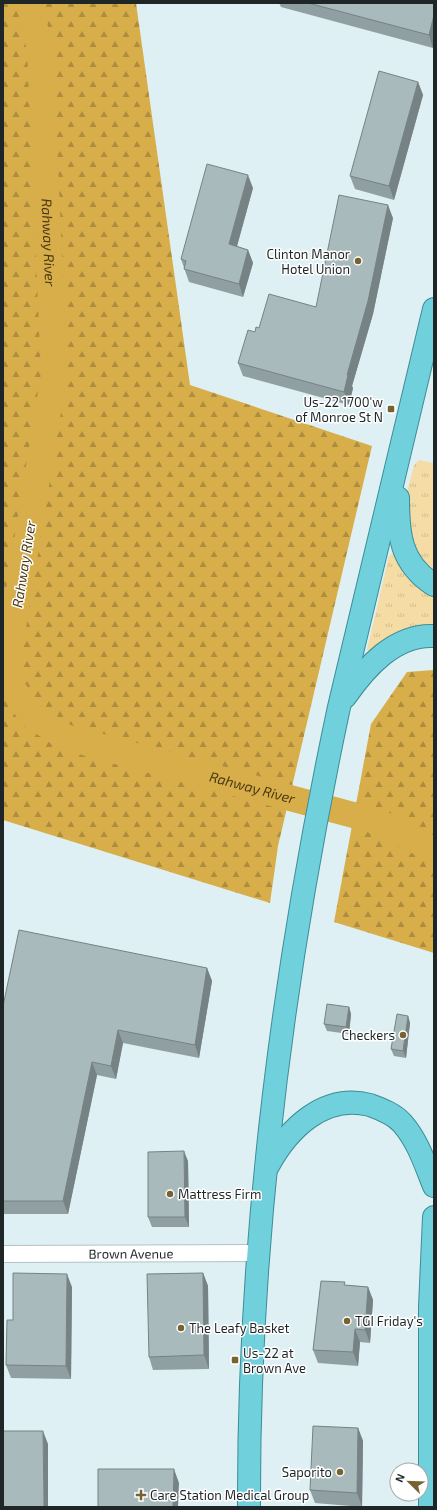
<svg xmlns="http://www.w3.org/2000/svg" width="437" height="1510" viewBox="0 0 437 1510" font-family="'Exo 2',sans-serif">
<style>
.grass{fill:url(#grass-tufts)}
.forest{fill:url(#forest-firs)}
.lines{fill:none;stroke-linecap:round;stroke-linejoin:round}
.river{stroke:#d7ae4a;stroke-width:26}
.minor-casing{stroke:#b1c3c5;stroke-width:18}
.trunk-casing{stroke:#3d8d97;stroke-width:24}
.minor{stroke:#fff;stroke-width:16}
.trunk{stroke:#70d0dc;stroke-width:22}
.wall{fill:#90a0a2}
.shaded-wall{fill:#768284}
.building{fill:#a8babc;stroke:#768284}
.poi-dot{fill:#776232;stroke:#fff;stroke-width:1.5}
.labels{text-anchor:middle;stroke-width:3;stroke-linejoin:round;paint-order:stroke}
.poi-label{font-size:13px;fill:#1f2627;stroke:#fff;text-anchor:start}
.street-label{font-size:13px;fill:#1f2627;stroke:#fff}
.water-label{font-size:14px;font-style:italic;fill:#4a390f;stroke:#fff}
</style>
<defs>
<pattern id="grass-tufts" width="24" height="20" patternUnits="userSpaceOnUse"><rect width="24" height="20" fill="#f5dca4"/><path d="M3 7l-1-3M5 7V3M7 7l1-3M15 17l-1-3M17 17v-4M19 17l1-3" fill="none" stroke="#d2bd8d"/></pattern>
<pattern id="forest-firs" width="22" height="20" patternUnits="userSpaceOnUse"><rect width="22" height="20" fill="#d7ae4a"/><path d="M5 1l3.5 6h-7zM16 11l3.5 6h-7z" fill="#ae8d3e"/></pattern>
</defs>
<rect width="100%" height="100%" fill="#def0f3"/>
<g class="grass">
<path d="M419,460L434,463V575L419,561L403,508L414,465Z"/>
<path d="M396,551L434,594V628L383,641L369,651L367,650L389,556Z"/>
</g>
<g class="forest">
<path d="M3,3H136L190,385L372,446L278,846L270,903L3,820Z"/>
<path d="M434,670V953L334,922L371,724L407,672Z"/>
</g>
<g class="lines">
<path class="river" id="s1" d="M29,3L40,49L54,374L5,677L31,715L65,737L379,822L434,850"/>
<g class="minor-casing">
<g id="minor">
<path id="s2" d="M3,1254L259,1253"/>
</g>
</g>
<g class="trunk-casing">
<g id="trunk">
<path d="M398,498C398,534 400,563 434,585"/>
<path d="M345,697C366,667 395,634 434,636"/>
<path d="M268,1166C288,1129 324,1093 370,1105C381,1109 394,1114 402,1123C418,1141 425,1164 434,1186"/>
<path d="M249,1507C248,1238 283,970 339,707L434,309"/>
<path d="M430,1507V1307L434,1217"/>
</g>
</g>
<use href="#minor" class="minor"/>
<use href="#trunk" class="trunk"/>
</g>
<g class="wall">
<path d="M279,3H434V46L433,48L281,7Z"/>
<path d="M418,82L423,95L394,200L355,189L350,176Z"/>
<path d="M253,188L237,246L248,250L253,263L243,297L189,282L181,259Z"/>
<path d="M393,218L373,314L352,386L353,388L349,405L243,376L238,363L259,328L316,307Z"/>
<path d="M207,968L212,981L199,1058L123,1043L116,1079L97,1075L68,1214H3V1006Z"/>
<path d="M349,1007L351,1014L349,1034L327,1031L324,1024Z"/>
<path d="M408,1016L410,1023L406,1058L394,1056L391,1049Z"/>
<path d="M188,1161L189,1227H152L148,1217Z"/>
<path d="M203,1273L208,1286L209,1369L153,1370L149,1357Z"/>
<path d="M346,1285L368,1287L373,1300L370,1343L360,1342L358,1366L318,1363L313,1350Z"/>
<path d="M72,1287L71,1379L11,1378L6,1365L13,1320Z"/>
<path d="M358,1428L363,1441L362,1507L315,1503L310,1490Z"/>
</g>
<g class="shaded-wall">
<path d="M434,15V46L433,48L429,35Z"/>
<path d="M418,82L423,95L394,200L389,186Z"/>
<path d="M248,175L253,188L234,257L229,244Z"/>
<path d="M388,205L393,218L373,314L352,386L353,388L349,405L344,392L347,375Z"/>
<path d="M248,250L253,263L243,297L239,284Z"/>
<path d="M207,968L212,981L199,1058L195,1045Z"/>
<path d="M349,1007L351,1014L349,1034L346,1027Z"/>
<path d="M408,1016L410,1023L406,1058L403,1051Z"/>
<path d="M118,1030L123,1043L116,1079L111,1066Z"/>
<path d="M92,1062L97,1075L68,1214L63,1201Z"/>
<path d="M184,1151L188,1161L189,1227L185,1217Z"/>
<path d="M203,1273L208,1286L209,1369L204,1355Z"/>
<path d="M67,1274L72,1287L71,1379L66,1366Z"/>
<path d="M368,1287L373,1300L370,1343L365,1330Z"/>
<path d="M355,1329L360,1342L358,1366L353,1352Z"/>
<path d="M358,1428L363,1441L362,1507L357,1493Z"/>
<path d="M43,1431L48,1444V1507H44Z"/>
<path d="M174,1469L179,1483L178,1507H173Z"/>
</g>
<g class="building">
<path d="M308,3H434V15L429,35Z"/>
<path d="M379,71L418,82L389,186L350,176Z"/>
<path d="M207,164L248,175L229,244L248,250L239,284L184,269L186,261L181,259Z"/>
<path d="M339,195L388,205L368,301L347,375H348L344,392L238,363L248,330L255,332L256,327L259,328L269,294L316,307Z"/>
<path d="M19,930L207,968L195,1045L118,1030L111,1066L92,1062L63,1201H3V1006Z"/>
<path d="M327,1004L349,1007L346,1027L324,1024Z"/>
<path d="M397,1014L408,1016L403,1051L391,1049Z"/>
<path d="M184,1151L185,1217H148V1152Z"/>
<path d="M13,1273L67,1274L66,1366L6,1365L7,1320H13Z"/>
<path d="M203,1273L204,1355L149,1357L147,1274Z"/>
<path d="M321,1281L345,1282L344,1285L368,1287L365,1330L355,1329L353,1352L313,1350Z"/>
<path d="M313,1426L358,1428L357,1493L310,1490Z"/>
<path d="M3,1431H43L44,1507H3Z"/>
<path d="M98,1469H174L173,1507H98Z"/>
</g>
<g class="poi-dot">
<circle cx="358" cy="261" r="4"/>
<rect x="387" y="405" width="8" height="8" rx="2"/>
<circle cx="403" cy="1035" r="4"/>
<circle cx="170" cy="1194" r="4"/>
<circle cx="347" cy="1321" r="4"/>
<circle cx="181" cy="1328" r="4"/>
<rect x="231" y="1356" width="8" height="8" rx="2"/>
<circle cx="340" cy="1472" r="4"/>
<path d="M139 1489h4v4h4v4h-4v4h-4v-4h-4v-4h4z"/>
</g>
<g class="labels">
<g class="poi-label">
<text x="350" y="259" text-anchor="end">Clinton Manor<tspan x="350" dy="15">Hotel Union</tspan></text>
<text x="383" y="407" text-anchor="end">Us-22 1700'w<tspan x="383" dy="15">of Monroe St N</tspan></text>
<text x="395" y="1040" text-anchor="end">Checkers</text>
<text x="178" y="1199">Mattress Firm</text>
<text x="355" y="1326">TGI Friday's</text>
<text x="189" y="1333">The Leafy Basket</text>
<text x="243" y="1358">Us-22 at<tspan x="243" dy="15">Brown Ave</tspan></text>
<text x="332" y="1477" text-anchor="end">Saporito</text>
<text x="150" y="1500">Care Station Medical Group</text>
</g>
<g class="street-label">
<text dy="5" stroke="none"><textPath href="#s2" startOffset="128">Brown Avenue</textPath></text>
</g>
<g class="water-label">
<text dy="5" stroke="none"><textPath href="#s1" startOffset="241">Rahway River</textPath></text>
<text transform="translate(24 564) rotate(-81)" y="5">Rahway River</text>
<text dy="5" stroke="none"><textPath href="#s1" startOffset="960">Rahway River</textPath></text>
</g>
</g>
<rect width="437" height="1510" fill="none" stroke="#1f2627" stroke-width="8"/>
<g transform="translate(409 1482) rotate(293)"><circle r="19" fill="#ffffff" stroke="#a5a8a9"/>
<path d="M0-3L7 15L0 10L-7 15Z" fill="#776232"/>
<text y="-6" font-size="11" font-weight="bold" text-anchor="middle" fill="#1f2627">N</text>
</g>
</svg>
